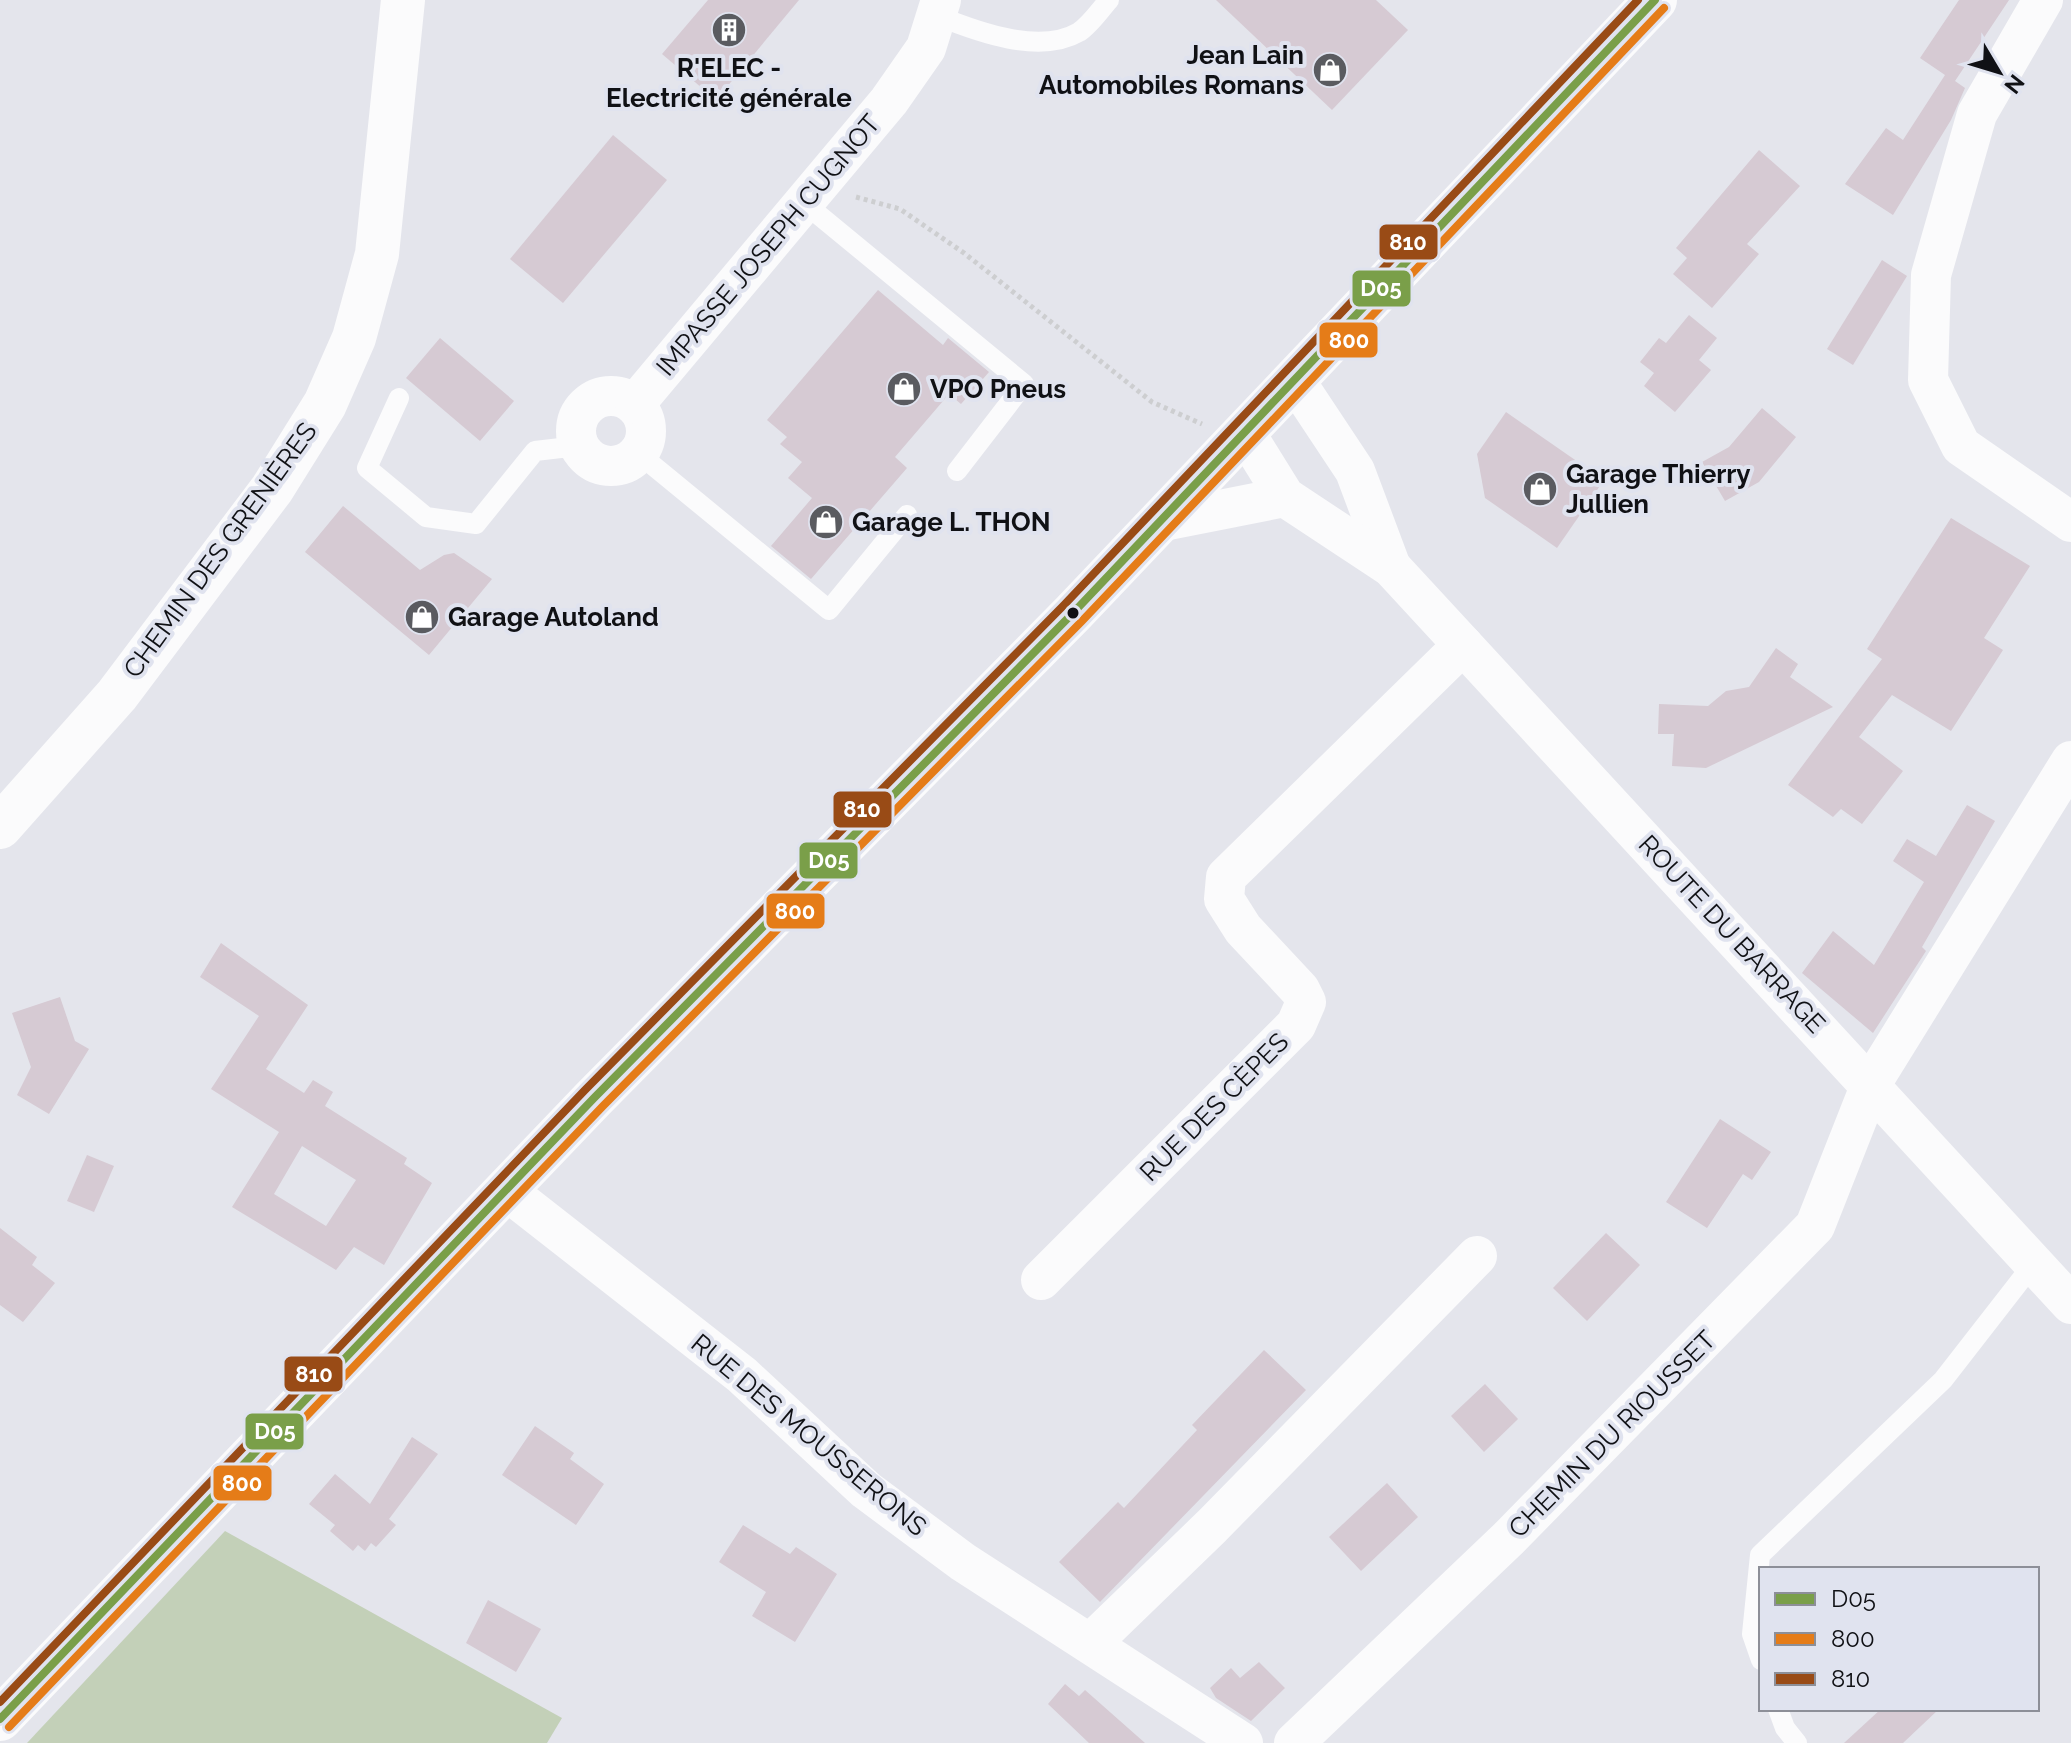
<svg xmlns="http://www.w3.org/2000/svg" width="2071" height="1743" viewBox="0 0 2071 1743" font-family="Raleway,sans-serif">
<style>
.green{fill:#c3d0b8}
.building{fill:#d6cad3;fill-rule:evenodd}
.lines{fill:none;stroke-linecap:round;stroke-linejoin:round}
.path{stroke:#cdced0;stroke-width:5;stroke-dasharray:4 4;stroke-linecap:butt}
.lane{stroke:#fbfbfc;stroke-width:20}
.street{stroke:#fbfbfc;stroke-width:40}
.secondary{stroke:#fbfbfc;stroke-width:44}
.primary{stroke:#fbfbfc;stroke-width:44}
.bus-1-casing{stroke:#e0e3ef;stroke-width:14}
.bus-2-casing{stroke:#e0e3ef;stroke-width:14}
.bus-3-casing{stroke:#e0e3ef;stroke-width:14}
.bus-1{stroke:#7a9f49;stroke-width:8}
.bus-2{stroke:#e57c18;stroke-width:8}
.bus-3{stroke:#994b16;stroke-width:8}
.bus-dot{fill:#101115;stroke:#e0e3ef;stroke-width:3}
.labels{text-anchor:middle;stroke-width:8;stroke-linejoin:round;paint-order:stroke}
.poi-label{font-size:26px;font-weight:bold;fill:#101115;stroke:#e0e3ef;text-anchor:start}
.street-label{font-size:26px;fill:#101115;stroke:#e0e3ef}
.line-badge{stroke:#e0e3ef;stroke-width:3}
.badge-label{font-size:22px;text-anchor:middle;font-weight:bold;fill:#fff}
</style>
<rect width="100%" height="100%" fill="#e4e5ec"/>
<path class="green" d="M225,1531L562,1718L547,1743H27Z"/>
<g class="building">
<path d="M708,0H799L716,100L662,54Z"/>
<path d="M1216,0H1376L1408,30L1332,110Z"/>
<path d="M1959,0H2009L1955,81L1965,88L1951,120L1893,215L1845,184L1886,128L1903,140L1945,75L1920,58Z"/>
<path d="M613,135L667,180L563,303L510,259Z"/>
<path d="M1759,150L1800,186L1747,244L1759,254L1712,308L1673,274L1687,258L1676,248Z"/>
<path d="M1882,260L1907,276L1853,365L1827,349Z"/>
<path d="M878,290L943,345L948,338L989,372L961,404L949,394L895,457L907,468L811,579L771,546L812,498L788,478L802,462L780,444L787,437L767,420Z"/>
<path d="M1689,315L1717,338L1699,360L1711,370L1675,412L1644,386L1654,373L1640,362L1659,338L1666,343Z"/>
<path d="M440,338L514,401L480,441L406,378Z"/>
<path d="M1762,408L1796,437L1759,482L1725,501L1702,462L1729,447Z"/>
<path d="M1506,412L1604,480L1557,548L1485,498L1477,454Z"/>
<path d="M343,506L420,570L444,555L454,553L492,579L429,655L305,552Z"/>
<path d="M1951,518L2030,566L1984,638L2003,650L1951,731L1892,695L1859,737L1903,771L1862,824L1841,809L1833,817L1788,785L1882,659L1867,649Z"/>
<path d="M1776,648L1798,664L1790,677L1833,707L1706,768L1672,766L1674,734H1658L1659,704L1708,706L1726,691L1749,687Z"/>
<path d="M1967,805L1995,821L1922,947L1926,951L1873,1033L1802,973L1833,931L1874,965L1924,882L1893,861L1907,839L1936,856Z"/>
<path d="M221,943L308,1005L266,1069L304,1093L313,1080L333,1092L325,1106L407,1158L404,1164L432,1183L384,1265L354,1247L336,1270L232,1207L279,1132L211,1089L259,1016L200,977ZM302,1146L356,1180L326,1226L274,1194Z"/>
<path d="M60,997L75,1041L89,1049L49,1114L17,1095L31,1067L12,1013Z"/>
<path d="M1720,1119L1771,1152L1752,1180L1743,1174L1707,1228L1666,1202Z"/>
<path d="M87,1155L114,1166L94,1212L67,1201Z"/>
<path d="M0,1228L37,1257L32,1265L55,1283L23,1322L0,1305Z"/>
<path d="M1606,1233L1640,1265L1587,1321L1553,1288Z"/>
<path d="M1264,1350L1306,1390L1100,1602L1059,1562L1118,1502L1124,1508L1197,1430L1192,1425Z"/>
<path d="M1485,1384L1518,1419L1484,1452L1451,1416Z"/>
<path d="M535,1426L574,1453L570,1459L604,1484L576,1525L502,1475Z"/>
<path d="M412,1437L438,1454L389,1519L396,1525L376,1547L371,1543L365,1551L358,1545L353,1551L330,1531L335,1525L309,1504L335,1474L370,1504Z"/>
<path d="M1387,1483L1418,1517L1361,1571L1329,1537Z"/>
<path d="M743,1525L790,1554L796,1547L837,1574L795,1642L752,1616L766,1592L719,1562Z"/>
<path d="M488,1600L541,1629L516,1672L466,1643Z"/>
<path d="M1259,1662L1285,1688L1251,1721L1216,1698L1210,1688L1231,1668L1240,1678Z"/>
<path d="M1065,1684L1079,1696L1085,1690L1145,1743H1089L1048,1704Z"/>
<path d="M1881,1709H1939L1903,1743H1844Z"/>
</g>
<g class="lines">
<path class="path" d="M856,197L900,209L964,253L1152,402L1202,424"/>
<g class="lane">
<path d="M938,16C978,32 1040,55 1079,32C1090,25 1100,10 1109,0"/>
<path d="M803,202L1024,384L957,471"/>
<path d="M399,398L367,468L426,517L476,524L535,451L578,446"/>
<path d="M639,454L829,610L907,515"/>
<path d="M1761,1660L1752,1634L1760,1555L1943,1380L2034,1263"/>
<path d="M1778,1709L1785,1728L1797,1743"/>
</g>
<g class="street">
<path d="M2043,0L1977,114L1931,275L1928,380L1961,446L2071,522"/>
<path d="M1294,379L1355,471L1391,567"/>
<circle cx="611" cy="431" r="35"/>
<path d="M635,404L889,101L926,48L941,0"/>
<path d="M1244,431L1285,497L1391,567L2071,1304"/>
<path d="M1159,522L1285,497"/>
<path d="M507,1191L742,1375L866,1490L963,1562L1243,1743"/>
<path d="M1041,1280L1296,1025L1306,1002L1300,990L1243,929L1224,899L1226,877L1463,645"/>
<path d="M1091,1643L1212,1526L1477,1256"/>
<path d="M1294,1743L1509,1538L1815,1226L1871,1084L2071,761"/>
</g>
<path class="secondary" d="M0,827L117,695L272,489L325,404L354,338L377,254L403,0"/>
<path class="primary" d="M0,1719L594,1098L1073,613L1655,0"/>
<g class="bus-1-casing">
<path id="bus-1" d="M0,1719L594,1098L1073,613L1655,0"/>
</g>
<g class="bus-2-casing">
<path id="bus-2" d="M9,1727L603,1106L1082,621L1664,8"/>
</g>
<g class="bus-3-casing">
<path id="bus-3" d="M0,1702L585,1090L1064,605L1638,0"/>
</g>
<use href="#bus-1" class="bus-1"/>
<use href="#bus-2" class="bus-2"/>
<use href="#bus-3" class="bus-3"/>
</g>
<defs>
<g id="building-disc" transform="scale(1.8)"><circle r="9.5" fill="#5a5b60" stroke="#e0e3ef"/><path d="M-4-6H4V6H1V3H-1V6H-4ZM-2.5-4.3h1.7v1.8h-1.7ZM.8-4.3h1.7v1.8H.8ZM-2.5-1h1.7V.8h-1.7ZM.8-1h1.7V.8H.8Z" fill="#fff"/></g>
<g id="shop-disc" transform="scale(1.8)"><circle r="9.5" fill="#5a5b60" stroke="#e0e3ef"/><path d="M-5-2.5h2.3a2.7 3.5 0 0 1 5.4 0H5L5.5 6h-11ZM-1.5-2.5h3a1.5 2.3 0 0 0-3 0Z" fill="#fff"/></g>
</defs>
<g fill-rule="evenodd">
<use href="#building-disc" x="729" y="30"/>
<use href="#shop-disc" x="1330" y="70"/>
<use href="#shop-disc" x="904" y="389"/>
<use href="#shop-disc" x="1540" y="489"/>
<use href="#shop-disc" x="826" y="522"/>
<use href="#shop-disc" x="422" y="617"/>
</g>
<circle class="bus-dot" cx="1073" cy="613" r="7"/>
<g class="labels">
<g class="poi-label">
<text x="1304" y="64" text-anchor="end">Jean Lain<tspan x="1304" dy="30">Automobiles Romans</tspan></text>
<text x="729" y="77" text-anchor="middle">R'ELEC -<tspan x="729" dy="30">Electricité générale</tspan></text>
<text x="930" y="398">VPO Pneus</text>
<text x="1566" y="483">Garage Thierry<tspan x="1566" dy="30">Jullien</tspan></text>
<text x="852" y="531">Garage L. THON</text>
<text x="448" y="626">Garage Autoland</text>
</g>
<g class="street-label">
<text transform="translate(768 245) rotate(-50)" y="9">IMPASSE JOSEPH CUGNOT</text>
<text transform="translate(220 550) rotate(-54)" y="9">CHEMIN DES GRENIÈRES</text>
<text transform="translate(1732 934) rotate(47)" y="9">ROUTE DU BARRAGE</text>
<text transform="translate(1214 1107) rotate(-45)" y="9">RUE DES CÈPES</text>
<text transform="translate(1612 1434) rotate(-45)" y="9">CHEMIN DU RIOUSSET</text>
<text transform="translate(809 1435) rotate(40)" y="9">RUE DES MOUSSERONS</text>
</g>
</g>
<g class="line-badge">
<rect x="1378" y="223" width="61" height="38" rx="8" fill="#994b16"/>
<rect x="1351" y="269" width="61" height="39" rx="8" fill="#7a9f49"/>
<rect x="1318" y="321" width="61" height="38" rx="8" fill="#e57c18"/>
<rect x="832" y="790" width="61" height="39" rx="8" fill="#994b16"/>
<rect x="798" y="841" width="61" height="39" rx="8" fill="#7a9f49"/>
<rect x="765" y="892" width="61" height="38" rx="8" fill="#e57c18"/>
<rect x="283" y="1355" width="61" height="38" rx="8" fill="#994b16"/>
<rect x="244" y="1412" width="61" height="39" rx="8" fill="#7a9f49"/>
<rect x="212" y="1464" width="61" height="38" rx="8" fill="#e57c18"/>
</g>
<g class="badge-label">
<text x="1408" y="250">810</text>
<text x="1381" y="296">D05</text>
<text x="1349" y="348">800</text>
<text x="862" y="817">810</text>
<text x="829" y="868">D05</text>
<text x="795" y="919">800</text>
<text x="314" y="1382">810</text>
<text x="275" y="1439">D05</text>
<text x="242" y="1491">800</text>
</g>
<rect x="1759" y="1567" width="280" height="144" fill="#e0e3ef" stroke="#8d8f98" stroke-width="2"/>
<rect x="1775" y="1593" width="40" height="12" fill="#7a9f49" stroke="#8d8f98" stroke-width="2"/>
<text x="1831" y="1607" font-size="24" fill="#101115">D05</text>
<rect x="1775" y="1633" width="40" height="12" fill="#e57c18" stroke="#8d8f98" stroke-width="2"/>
<text x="1831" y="1647" font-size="24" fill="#101115">800</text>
<rect x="1775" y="1673" width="40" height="12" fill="#994b16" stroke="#8d8f98" stroke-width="2"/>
<text x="1831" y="1687" font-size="24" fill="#101115">810</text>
<g transform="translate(1999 72) rotate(128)" stroke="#e0e3ef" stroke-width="6" paint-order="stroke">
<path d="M0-6L14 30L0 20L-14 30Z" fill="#101115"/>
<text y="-12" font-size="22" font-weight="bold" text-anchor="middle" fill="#101115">N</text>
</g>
</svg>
